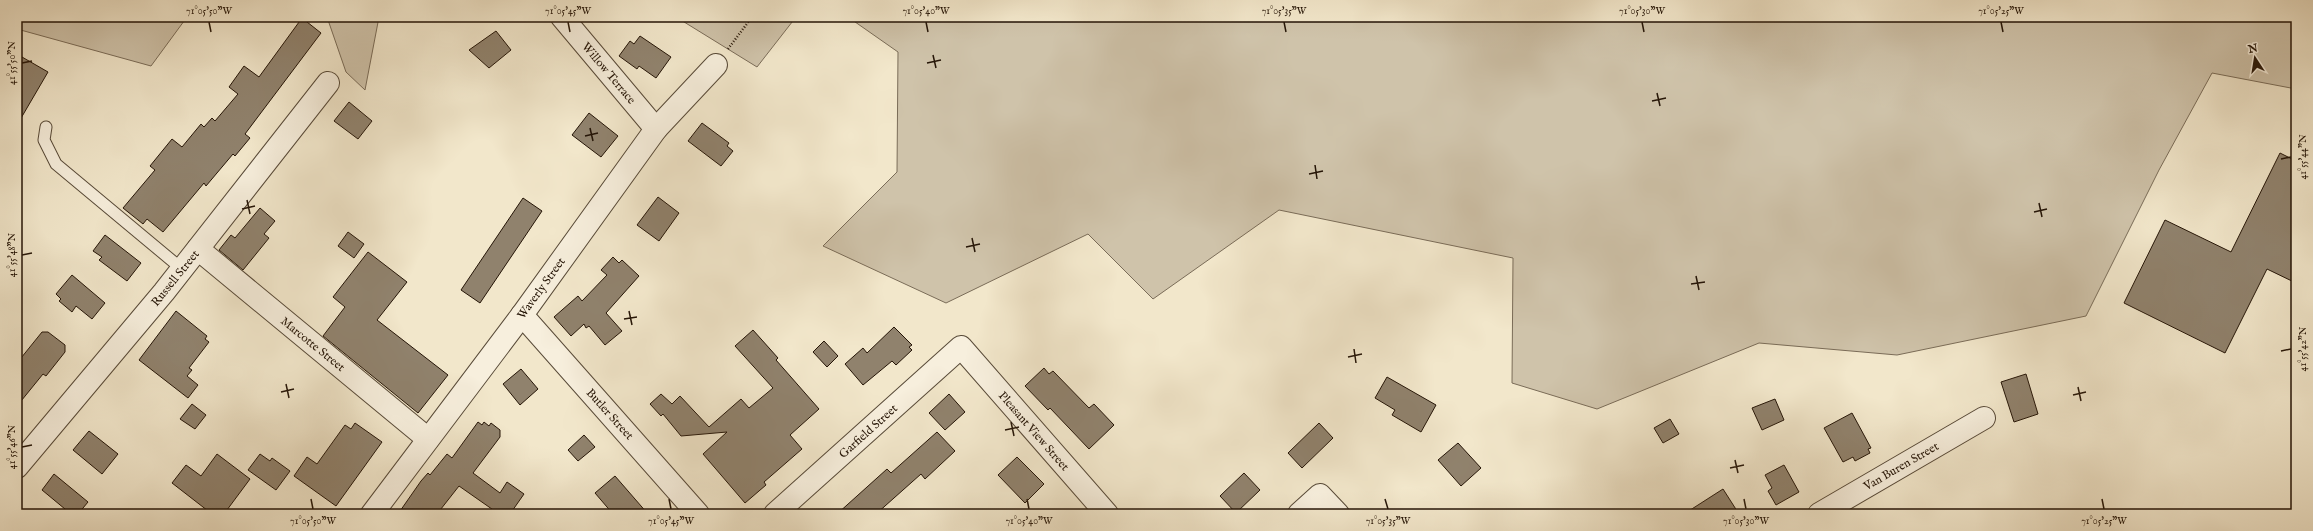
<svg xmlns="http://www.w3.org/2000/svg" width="2313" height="531" viewBox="0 0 2313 531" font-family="'IM FELL English',serif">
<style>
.green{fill:#cfc3aa;stroke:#7a6c58}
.building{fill:#90826d;stroke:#251507}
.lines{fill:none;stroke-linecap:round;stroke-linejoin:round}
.lane-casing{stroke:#584a38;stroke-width:13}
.street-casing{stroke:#584a38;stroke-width:24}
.path{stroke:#251507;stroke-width:2.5;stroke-dasharray:1 2;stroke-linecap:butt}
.lane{stroke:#f7efdd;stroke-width:11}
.street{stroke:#f7efdd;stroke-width:22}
.ticks{fill:none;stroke:#251507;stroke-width:1.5}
.labels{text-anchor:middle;stroke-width:4;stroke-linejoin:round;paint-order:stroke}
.street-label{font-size:12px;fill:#251507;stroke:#f7efdd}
.neatline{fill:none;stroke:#251507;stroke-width:1.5}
.ticks-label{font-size:10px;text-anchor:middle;fill:#251507}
</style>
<rect width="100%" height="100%" fill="#f2e7cb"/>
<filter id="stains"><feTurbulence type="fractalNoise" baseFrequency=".005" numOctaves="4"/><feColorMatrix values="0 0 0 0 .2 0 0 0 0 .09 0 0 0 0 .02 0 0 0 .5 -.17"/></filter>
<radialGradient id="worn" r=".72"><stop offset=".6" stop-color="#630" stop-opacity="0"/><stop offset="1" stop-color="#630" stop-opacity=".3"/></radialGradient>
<g class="green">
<path d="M17,17H187L151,66L17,29Z"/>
<path d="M327,17H379L365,90L346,72Z"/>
<path d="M676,17H796L757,67Z"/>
<path d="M848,17H2296V89L2212,73L2159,170L2086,316L1897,355L1759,343L1597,409L1512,383L1513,258L1279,210L1153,299L1088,234L946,303L823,246L897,172L898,52Z"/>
</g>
<g class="building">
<path d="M302,18L321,33L245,134L250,138L235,156L233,154L206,186L204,183L163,232L147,219L143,224L123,208L155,170L150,166L172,139L182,147L201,124L204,127L212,118L215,121L238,94L229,87L244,66L259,77Z"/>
<path d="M496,31L511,50L489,68L469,50Z"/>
<path d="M640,36L671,57L656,78L639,66L637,69L619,56L630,41L634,44Z"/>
<path d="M22,57L48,72L17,125V66Z"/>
<path d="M349,102L372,121L358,139L334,121Z"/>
<path d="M589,113L618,136L601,157L572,135Z"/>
<path d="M702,123L729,143L727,146L733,151L721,166L688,141Z"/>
<path d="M2280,153L2296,161V283L2267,269L2225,353L2124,303L2165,220L2231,252Z"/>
<path d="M658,197L679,213L659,241L637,225Z"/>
<path d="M523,198L542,211L480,303L461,290Z"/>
<path d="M260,208L275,221L264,234L269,238L243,270L219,250L231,235L235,238Z"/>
<path d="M348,232L364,244L354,258L338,246Z"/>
<path d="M105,235L141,263L127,281L99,260L102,257L93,251Z"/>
<path d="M368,252L407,282L377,320L448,375L418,413L323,336L345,307L333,297Z"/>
<path d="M613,257L619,263L622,260L639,276L606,313L622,331L605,345L589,326L586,328L584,324L571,336L554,317L578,296L582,301L607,275L601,270Z"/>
<path d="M72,275L105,303L92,319L76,306L72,312L59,301L61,299L56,294Z"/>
<path d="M176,311L207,336L205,339L209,342L189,368L192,370L187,376L198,385L188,398L139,360Z"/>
<path d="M894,327L912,345L909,347L912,350L896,365L892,361L863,385L845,364L863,348L867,353Z"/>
<path d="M753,330L778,358L776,360L819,409L790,435L802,449L764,482L766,485L745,503L703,454L727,432L681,436L663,414L661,416L650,404L661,394L672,404L680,396L709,427L741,399L749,408L773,388L735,346Z"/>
<path d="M42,332H48L65,345V352L46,376L43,374L17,406V363Z"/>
<path d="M824,341L838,356L827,367L813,352Z"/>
<path d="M1044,368L1049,374L1053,371L1089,408L1094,404L1114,425L1089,449L1050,408L1048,410L1025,386Z"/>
<path d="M521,369L538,389L520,405L503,384Z"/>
<path d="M2026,374L2038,414L2014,422L2001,382Z"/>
<path d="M1387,377L1436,405L1421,432L1392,415L1395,410L1375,398Z"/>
<path d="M949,394L965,412L945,430L929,413Z"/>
<path d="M1775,399L1784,420L1762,430L1752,408Z"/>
<path d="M192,404L206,415L195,429L180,419Z"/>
<path d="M1852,413L1871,448L1868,449L1870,453L1855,461L1853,457L1843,462L1824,428Z"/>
<path d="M1670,419L1679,434L1663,443L1654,428Z"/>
<path d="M478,422L482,425L484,422L489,426L491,423L500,430V437L473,473L500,493L507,482L524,494L510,514H499L459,486L437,514H398L421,481L428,473L430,475L447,454L452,458Z"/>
<path d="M355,423L382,442L336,506L294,476L307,457L317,464L345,425L351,429Z"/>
<path d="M1319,423L1333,438L1302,468L1288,453Z"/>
<path d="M89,431L118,454L102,474L73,450Z"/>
<path d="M937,432L955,451L925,479L921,474L876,514H837L887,469L891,473Z"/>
<path d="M584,435L595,447L578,461L568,450Z"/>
<path d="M1458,443L1481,468L1461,486L1438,460Z"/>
<path d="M217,454L250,479L224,514H212L172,483L186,465L201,476Z"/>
<path d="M260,454L270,461L272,458L290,471L276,490L248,470Z"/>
<path d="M1017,457L1044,484L1025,503L998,475Z"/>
<path d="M1784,465L1799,492L1776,505L1768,491L1772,488L1765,475Z"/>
<path d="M1244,473L1260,490L1236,513L1220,496Z"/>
<path d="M54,474L88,502L78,514H71L42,490Z"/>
<path d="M615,476L648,514H613L595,493Z"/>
<path d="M1723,489L1739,514H1684Z"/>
</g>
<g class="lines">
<g class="lane-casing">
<path id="lane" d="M46,127L44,140L56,164L182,269"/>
</g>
<g class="street-casing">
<g id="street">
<path d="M562,17L656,129"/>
<path d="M198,249L428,439"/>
<path d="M522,315L698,514"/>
<path d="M17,467L164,292L328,83"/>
<path d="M372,514L522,315L656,129L716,65"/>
<path d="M775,514L961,347L1107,514"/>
<path d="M1299,514L1320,495L1338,514"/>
<path d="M1819,514L1984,418"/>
</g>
</g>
<path class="path" d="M728,49L752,17"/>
<use href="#lane" class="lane"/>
<use href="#street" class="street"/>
</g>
<path class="ticks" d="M209,22L211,32M568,22L570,32M926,22L928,32M1284,22L1286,32M1642,22L1644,32M2001,22L2003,32M933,55L936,68M22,63L32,61M927,63L941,60M1657,93L1660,106M1652,101L1666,98M590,128L593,141M585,136L598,133M2281,159L2291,157M1315,165L1317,179M1309,174L1323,171M247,200L250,214M2039,203L2042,217M242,209L255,206M2034,212L2047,209M972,238L975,252M966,247L980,244M22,255L32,253M1696,276L1699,290M1691,284L1705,282M629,311L632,325M624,319L637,317M1354,349L1356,363M2281,351L2291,349M1348,357L1362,354M286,384L289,398M2078,387L2081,401M281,392L294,389M2073,395L2086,392M1011,422L1014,436M1005,430L1019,427M22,447L32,445M1735,460L1738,473M1730,468L1744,465M311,499L313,509M669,499L671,509M1027,499L1029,509M1385,499L1388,509M1744,499L1746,509M2102,499L2104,509"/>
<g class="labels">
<g class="street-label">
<text transform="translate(609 73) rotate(50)" y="4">Willow Terrace</text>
<text transform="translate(175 278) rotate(-51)" y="4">Russell Street</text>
<text transform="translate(541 288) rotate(-54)" y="4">Waverly Street</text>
<text transform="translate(313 344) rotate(39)" y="4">Marcotte Street</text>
<text transform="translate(610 414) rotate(48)" y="4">Butler Street</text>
<text transform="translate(868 431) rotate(-42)" y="4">Garfield Street</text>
<text transform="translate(1034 431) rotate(49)" y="4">Pleasant View Street</text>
<text transform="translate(1901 466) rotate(-30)" y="4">Van Buren Street</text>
</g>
</g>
<rect width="2313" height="531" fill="none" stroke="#f2e7cb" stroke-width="44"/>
<g transform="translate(2255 58) rotate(348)" stroke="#f7efdd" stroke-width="3" paint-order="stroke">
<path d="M0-3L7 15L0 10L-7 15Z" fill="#251507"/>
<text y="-6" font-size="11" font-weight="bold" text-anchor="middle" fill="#251507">N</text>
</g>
<rect x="22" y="22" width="2269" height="487" class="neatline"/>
<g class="ticks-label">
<text x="209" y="14">71°05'50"W</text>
<text x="568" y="14">71°05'45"W</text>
<text x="926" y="14">71°05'40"W</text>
<text x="1284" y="14">71°05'35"W</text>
<text x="1642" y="14">71°05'30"W</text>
<text x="2001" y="14">71°05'25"W</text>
<text transform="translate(11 63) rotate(-90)" y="4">41°55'50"N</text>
<text transform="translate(2302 157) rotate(-90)" y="4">41°55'44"N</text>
<text transform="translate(11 255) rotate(-90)" y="4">41°55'48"N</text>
<text transform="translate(2302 349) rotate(-90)" y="4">41°55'42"N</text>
<text transform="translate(11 447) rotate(-90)" y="4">41°55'46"N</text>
<text x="313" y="524">71°05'50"W</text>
<text x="671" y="524">71°05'45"W</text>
<text x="1029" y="524">71°05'40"W</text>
<text x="1388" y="524">71°05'35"W</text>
<text x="1746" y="524">71°05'30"W</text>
<text x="2104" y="524">71°05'25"W</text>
</g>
<rect width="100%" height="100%" filter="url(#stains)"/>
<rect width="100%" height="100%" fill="url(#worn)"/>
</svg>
